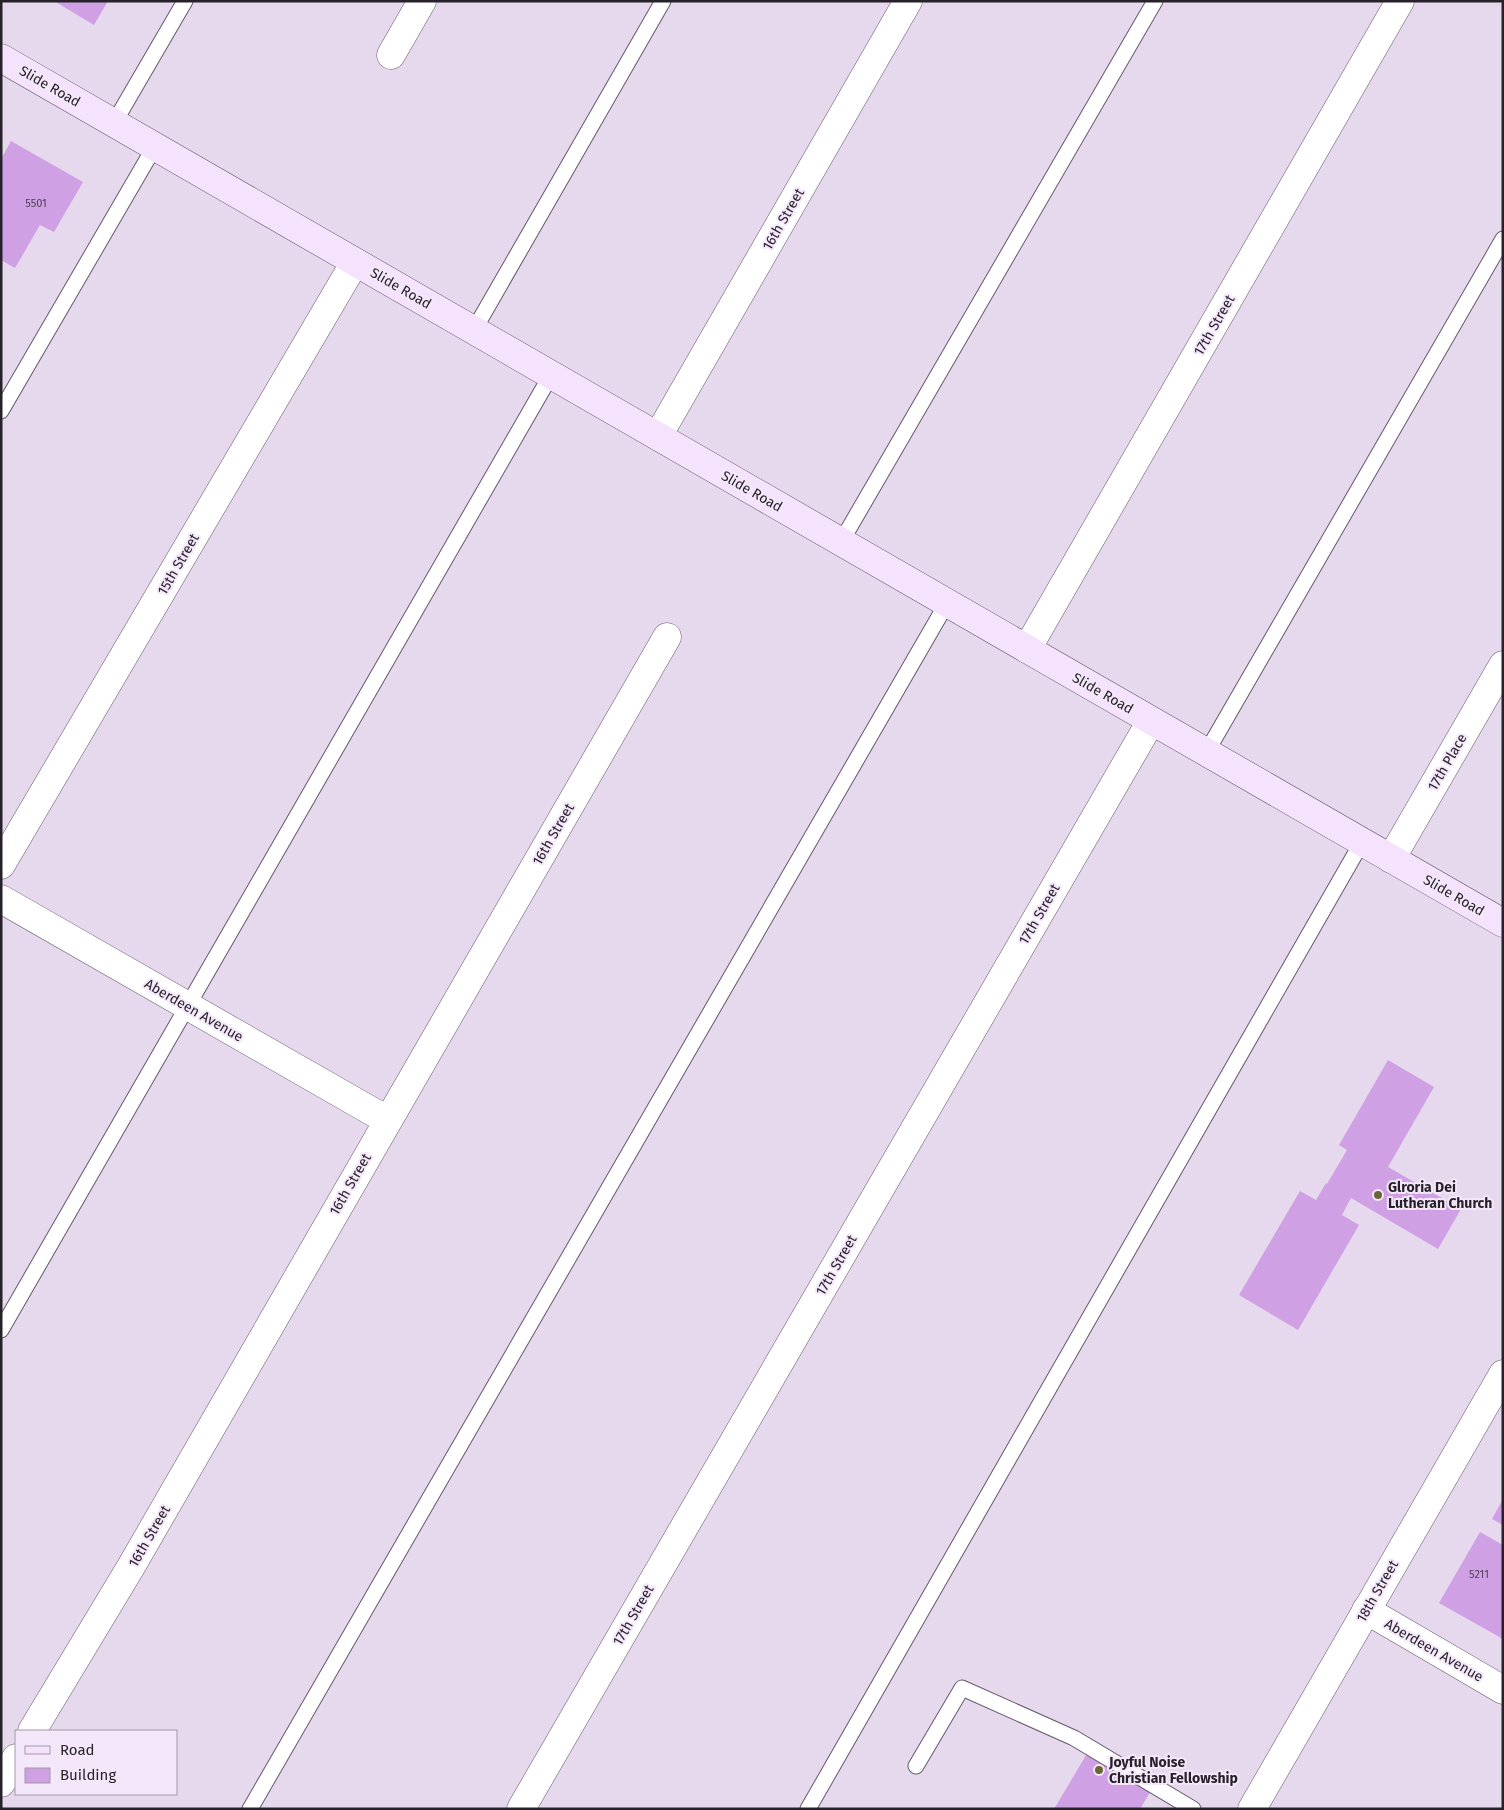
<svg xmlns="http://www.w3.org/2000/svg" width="1504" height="1810" viewBox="0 0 1504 1810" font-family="'Fira Sans',sans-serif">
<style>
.building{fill:#cfa0e4}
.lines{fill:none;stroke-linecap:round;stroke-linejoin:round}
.lane-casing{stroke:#65596a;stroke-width:17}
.street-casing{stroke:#65596a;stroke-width:29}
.secondary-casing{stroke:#65596a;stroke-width:29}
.lane{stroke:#fff;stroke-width:15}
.street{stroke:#fff;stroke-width:28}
.secondary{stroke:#f5e3fd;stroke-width:28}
.poi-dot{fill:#6a6633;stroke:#f4e7fa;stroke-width:2}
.labels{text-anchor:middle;stroke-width:4;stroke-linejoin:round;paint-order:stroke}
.number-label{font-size:11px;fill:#514258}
.street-label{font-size:14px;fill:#272229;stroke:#f4e7fa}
.poi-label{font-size:14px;font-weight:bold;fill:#272229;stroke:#f4e7fa;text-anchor:start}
</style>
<rect width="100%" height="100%" fill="#e6d9ed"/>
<g class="building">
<path d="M54,1H108L94,25Z"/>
<path d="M11,141L83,182L54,232L40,225L15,268L1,260V159Z"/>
<path d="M1388,1060L1434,1087L1388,1167L1461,1209L1438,1249L1351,1198L1342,1215L1359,1225L1298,1330L1239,1295L1300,1191L1316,1200L1326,1183L1327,1184L1347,1150L1339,1145Z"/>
<path d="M1503,1499V1525L1492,1519Z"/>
<path d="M1480,1532L1503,1545V1639L1439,1603Z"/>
<path d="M1088,1752L1152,1789L1140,1809H1054Z"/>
</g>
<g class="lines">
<g class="lane-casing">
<g id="lane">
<path d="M114,123L185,1"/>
<path d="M474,330L663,1"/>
<path d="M1,411L155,146"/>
<path d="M841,542L1155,1"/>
<path d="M1206,753L1503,239"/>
<path d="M1,1330L551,375"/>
<path d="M916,1766L962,1688L1074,1738L1193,1809"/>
<path d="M250,1809L947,603"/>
<path d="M808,1809L1362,842"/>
</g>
</g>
<g class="street-casing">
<g id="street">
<path d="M391,55L422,1"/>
<path d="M658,436L908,1"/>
<path d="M1027,649L1400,1"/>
<path d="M1391,859L1503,665"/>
<path d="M1,865L355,262"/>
<path d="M1,899L387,1120"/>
<path d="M1366,1610L1503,1690"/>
<path d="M32,1731L132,1565L667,637"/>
<path d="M1,1783L16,1758"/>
<path d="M521,1809L1151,721"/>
<path d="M1252,1809L1503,1374"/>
</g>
</g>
<g class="secondary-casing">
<path id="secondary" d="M1,58L1503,923"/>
</g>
<use href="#lane" class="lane"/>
<use href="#street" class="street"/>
<use href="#secondary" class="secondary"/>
</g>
<g class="poi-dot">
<circle cx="1378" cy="1195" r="5"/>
<circle cx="1099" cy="1770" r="5"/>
</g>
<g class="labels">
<g class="number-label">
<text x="36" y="207">5501</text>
<text x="1479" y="1578">5211</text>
</g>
<g class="street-label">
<text transform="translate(50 86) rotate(30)" y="5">Slide Road</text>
<text transform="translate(783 219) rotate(-60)" y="5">16th Street</text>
<text transform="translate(401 288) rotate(30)" y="5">Slide Road</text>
<text transform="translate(1214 325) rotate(-60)" y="5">17th Street</text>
<text transform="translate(752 491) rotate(30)" y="5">Slide Road</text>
<text transform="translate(178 564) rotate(-60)" y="5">15th Street</text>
<text transform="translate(1103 693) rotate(30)" y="5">Slide Road</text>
<text transform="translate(1447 762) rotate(-60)" y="5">17th Place</text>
<text transform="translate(553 834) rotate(-60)" y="5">16th Street</text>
<text transform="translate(1454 895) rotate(30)" y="5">Slide Road</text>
<text transform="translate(1039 914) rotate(-60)" y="5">17th Street</text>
<text transform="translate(194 1010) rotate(30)" y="5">Aberdeen Avenue</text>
<text transform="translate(350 1184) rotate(-60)" y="5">16th Street</text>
<text transform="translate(836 1265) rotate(-60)" y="5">17th Street</text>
<text transform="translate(149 1536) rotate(-60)" y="5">16th Street</text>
<text transform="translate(1377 1591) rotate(-60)" y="5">18th Street</text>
<text transform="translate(633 1615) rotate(-60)" y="5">17th Street</text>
<text transform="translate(1434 1650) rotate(30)" y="5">Aberdeen Avenue</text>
</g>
<g class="poi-label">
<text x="1388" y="1192">Glroria Dei<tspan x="1388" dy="16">Lutheran Church</tspan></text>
<text x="1109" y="1767">Joyful Noise<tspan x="1109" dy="16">Christian Fellowship</tspan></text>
</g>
</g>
<rect width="1504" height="1810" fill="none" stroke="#272229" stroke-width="5"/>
<rect x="15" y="1730" width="162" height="65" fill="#f4e7fa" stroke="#a298a6"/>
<rect x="25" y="1746" width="25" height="8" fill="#f5e3fd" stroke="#a298a6"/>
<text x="60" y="1755" font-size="15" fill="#272229">Road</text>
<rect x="25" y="1768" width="25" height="15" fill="#cfa0e4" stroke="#a298a6"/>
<text x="60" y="1780" font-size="15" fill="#272229">Building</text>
</svg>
